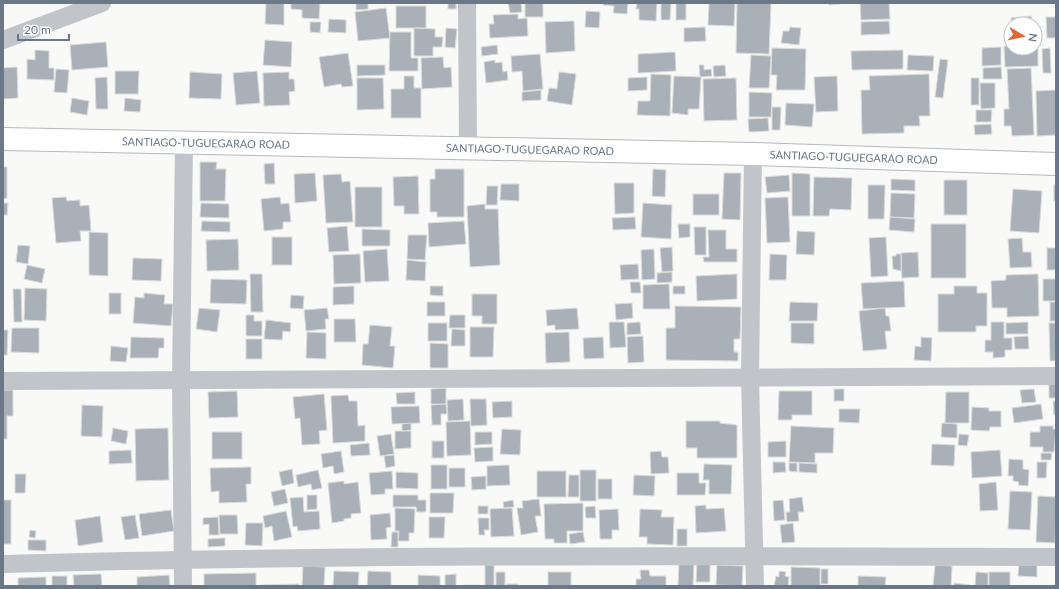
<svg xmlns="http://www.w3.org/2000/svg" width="1059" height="589" viewBox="0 0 1059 589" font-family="Lato,sans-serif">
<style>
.building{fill:#a9b0b8;stroke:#dbdbda}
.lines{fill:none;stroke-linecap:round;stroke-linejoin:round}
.highway-casing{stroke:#b5b8bd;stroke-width:24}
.minor{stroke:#c1c5ca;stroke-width:18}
.highway{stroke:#fff;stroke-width:22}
.labels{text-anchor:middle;stroke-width:4;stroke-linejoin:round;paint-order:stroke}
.street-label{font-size:11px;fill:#6a7888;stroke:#fff}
</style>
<rect width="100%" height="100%" fill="#f9faf8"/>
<g class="building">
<path d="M266,3H284V25L265,24Z"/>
<path d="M291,3H320L319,19L302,18V10L291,9Z"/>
<path d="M356,3H368V9L356,10Z"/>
<rect x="448" y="3" width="8" height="6"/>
<path d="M508,3H521L522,12L510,13Z"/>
<rect x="525" y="3" width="18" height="14"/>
<path d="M604,3H628L627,14L613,13L614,6L603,5Z"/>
<path d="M637,3H657L656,21L639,20V9H636Z"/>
<path d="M661,3H671L670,20H661Z"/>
<rect x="676" y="3" width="10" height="17"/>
<path d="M709,3H735L734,26L708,25Z"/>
<path d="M737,3H771L769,54L736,53Z"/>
<path d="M829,3H840V4L829,5Z"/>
<path d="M860,3H889L890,19L861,20Z"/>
<rect x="396" y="6" width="30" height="22"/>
<path d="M386,8L390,38L358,41L355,12Z"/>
<path d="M586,11L600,12L599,28L585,27Z"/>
<path d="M518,14V19L527,18L528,36L490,38L489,24H494L493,15Z"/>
<path d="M1031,16L1032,24H1012L1011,18Z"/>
<path d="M1046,17H1056V38H1047Z"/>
<path d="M329,19L346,20V33L328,32Z"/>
<path d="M574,21L575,51L546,53L545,22Z"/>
<path d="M889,21L890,34L861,35V22Z"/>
<path d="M310,22H321L320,33L310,32Z"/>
<path d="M705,27L706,41L684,42V28Z"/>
<path d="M790,27L801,28L799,45L781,43L783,31H789Z"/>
<path d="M414,28L435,29V37H443L442,47H433V56H414Z"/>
<path d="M446,28L457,29L455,48L445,47Z"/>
<path d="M390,32H411V58H418V71H389Z"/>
<path d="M265,40L292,42L291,67L263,65Z"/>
<path d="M106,42L108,67L72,70L70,45Z"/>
<path d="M497,45L498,54L482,56L481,47Z"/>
<path d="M1035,45H1038V66L1005,67L1004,46L1035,48Z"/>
<path d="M1001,47V65L982,66V48Z"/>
<path d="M772,48L806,49L805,90H776L777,75H771Z"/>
<path d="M1050,48L1051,73H1043L1042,49Z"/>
<path d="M35,50L49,51V68H54V80L27,79V59L35,60Z"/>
<path d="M903,50V69L852,70L851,51Z"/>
<path d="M675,52L676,71L638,73V54Z"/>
<path d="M348,53L353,86L342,87L341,84L324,87L319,57Z"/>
<path d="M540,54L543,89L523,91L522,71L512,72L511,56Z"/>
<path d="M751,55L771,56L769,88H749Z"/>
<path d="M908,55L934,56L933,71L907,70Z"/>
<path d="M443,57L444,68L451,67L452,87L422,89L421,58Z"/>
<path d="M940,59L948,60L943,98L935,97Z"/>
<path d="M495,60V63L502,62L503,72L507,71L508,80L486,83L484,62Z"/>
<path d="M357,65H385V75L357,76Z"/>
<path d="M699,65H704V70L711,69L712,76L700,77Z"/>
<path d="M725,65L726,76L714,77L713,66Z"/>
<path d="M17,67L18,98L3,99V68Z"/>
<path d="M1001,67L1002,79H983V68Z"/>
<path d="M1031,68L1034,135L1012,136L1011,126H1004V109H1009L1007,69Z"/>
<path d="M56,69L69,70L67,93L54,92Z"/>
<path d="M115,71H139L138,94H115Z"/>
<path d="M257,71L260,103L236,105L233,73Z"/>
<path d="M190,72L222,74L221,99L189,98Z"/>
<path d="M289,72V79H294L295,91L289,92L290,105L264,106L263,73Z"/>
<path d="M559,72L576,74L572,105L547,101L549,88L557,89Z"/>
<path d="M651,74L671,75L670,116L637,115L638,101H650Z"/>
<path d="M929,74L930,116H919L920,126H904V133L862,134L861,90H870L869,76Z"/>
<path d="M404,76H414V88H421V118H391V89H404Z"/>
<path d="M674,76L701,77L699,109H688V115L672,113Z"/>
<path d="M837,76L838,111L816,112L814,77Z"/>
<path d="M107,77L108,109H96L95,78Z"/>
<path d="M647,77V90L628,91V78Z"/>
<path d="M357,78H383L384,109L357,110Z"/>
<path d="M736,78L737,120L704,121L703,79Z"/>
<rect x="971" y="78" width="8" height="27"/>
<path d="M980,83H995V108L981,109Z"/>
<path d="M541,90V100L522,101V92Z"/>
<path d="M1056,90V135L1037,136L1036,91Z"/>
<path d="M749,92L772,93L771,117H749Z"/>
<path d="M72,98L89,101L87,115L70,112Z"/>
<path d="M125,98L141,100L140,112L124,111Z"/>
<path d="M786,103L814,104L812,127L785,125Z"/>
<path d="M772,107H781L780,130H772Z"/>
<path d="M976,110H992L991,122H976Z"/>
<path d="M768,118L769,131L749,132L748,119Z"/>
<path d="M991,124L992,134L975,135L974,125Z"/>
<path d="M200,162H217L216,169H226L225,201H200Z"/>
<path d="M274,163L275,184H265L264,164Z"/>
<path d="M3,167H7V198L3,199Z"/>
<path d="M435,169H464V217H437V212H430V179H435Z"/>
<path d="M653,169L666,170L665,197L652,196Z"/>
<path d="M315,173L317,201L295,203L294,174Z"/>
<path d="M724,173H741L740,220L722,219Z"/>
<path d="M792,173L810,174V216H792Z"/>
<path d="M341,174L342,182L350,181L353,222L326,223L323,175Z"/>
<path d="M789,175L790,191L767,193L765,177Z"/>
<path d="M418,176L419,214H404V206H394L393,177Z"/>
<path d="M814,177L852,178L851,210L830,209L829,216H813Z"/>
<path d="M891,179L915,180V191L891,190Z"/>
<rect x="944" y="180" width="23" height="35"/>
<path d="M614,183H634V213L615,214Z"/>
<path d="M501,184H519V201L500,200Z"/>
<path d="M868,185H885L884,219H868Z"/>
<rect x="1054" y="185" width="2" height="16"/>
<path d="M487,186H498L497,205H486Z"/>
<rect x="355" y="187" width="27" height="40"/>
<path d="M1013,189L1042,191L1039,233L1010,231Z"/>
<path d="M891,193L915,194L914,218L890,217Z"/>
<rect x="693" y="194" width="26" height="21"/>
<path d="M66,197L67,201L80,200V206L89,205L91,231H80L81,241L56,243L52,198Z"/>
<path d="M280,197L281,204L289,203L291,222H283V229L264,231L261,199Z"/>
<path d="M788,197L790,242L767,243L765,198Z"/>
<path d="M3,203H8L7,215H3Z"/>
<path d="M201,203L229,204V218L200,217Z"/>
<path d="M643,203L672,205L671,239L641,237Z"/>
<path d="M485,204V209H498L500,265L470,267L467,206Z"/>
<path d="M635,217L636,229L613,230L612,218Z"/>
<path d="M890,217L915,219L914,232L889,230Z"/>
<path d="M202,221L230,222V232L201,231Z"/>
<path d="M464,221L466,244L429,247L428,223Z"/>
<path d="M678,224H690V237L679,238Z"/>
<rect x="931" y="224" width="35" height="54"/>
<path d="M347,226L349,251L329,252L327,228Z"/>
<path d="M694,227H706V255H695Z"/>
<path d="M362,229L390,230V246H362Z"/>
<path d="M708,230H726V249H737V262H704L703,257H709Z"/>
<path d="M797,231L815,232L814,255L796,254Z"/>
<path d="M89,232L108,233V276L89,275Z"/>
<path d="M408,235H427L425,260L407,259Z"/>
<rect x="272" y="237" width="20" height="28"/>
<path d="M886,237L888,276L871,277L869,238Z"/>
<path d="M1022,238L1023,252H1031L1032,267L1010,268L1008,239Z"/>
<path d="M238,239L239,270L207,271L206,240Z"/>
<path d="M18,245L30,246L28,264L16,262Z"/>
<path d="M672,247L673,271L662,272L660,248Z"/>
<rect x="1047" y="248" width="9" height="22"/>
<path d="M387,249L389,281L365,282L363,251Z"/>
<path d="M654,249L655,279L642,280L641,250Z"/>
<path d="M918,252L919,277L902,278L901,253Z"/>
<path d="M360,254L361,283L334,284L333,255Z"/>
<path d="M770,254L787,255L786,280H769Z"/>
<path d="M896,254H901V271L893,269L892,256H896Z"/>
<path d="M133,258L162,259L161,281L132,280Z"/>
<path d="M407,260L426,262L425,281L406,280Z"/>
<path d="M638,264L639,279L621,280L620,265Z"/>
<path d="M27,265L45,269L42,283L24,279Z"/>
<path d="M672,272V282L657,283V273Z"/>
<path d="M250,274H262L263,312H251Z"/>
<path d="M737,274V299L697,301L696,276Z"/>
<path d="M1038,274L1039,316L1007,317V308H992L991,281L1006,280V275Z"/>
<path d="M211,279L247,280L246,304L210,303Z"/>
<rect x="1043" y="279" width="13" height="22"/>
<path d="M904,281L905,307L863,309L861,283Z"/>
<path d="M630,282H640L641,293H631Z"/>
<path d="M669,284L670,309H643V285Z"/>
<path d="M354,286V304L333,305V287Z"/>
<path d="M430,286H443V296L430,295Z"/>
<rect x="673" y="286" width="12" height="8"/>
<path d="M954,286H977V293H987V326H976V332H938V294H954Z"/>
<path d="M25,288L47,289L46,321L24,320Z"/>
<path d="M13,289H21L22,322H14Z"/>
<rect x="109" y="293" width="12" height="21"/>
<path d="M144,293L165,295L164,304H173L171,326L133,323L135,297L144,298Z"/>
<path d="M472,294H497V324H482V316H472Z"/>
<path d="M291,295L304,296L303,309L290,308Z"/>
<rect x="427" y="302" width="18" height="14"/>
<path d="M790,302L818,303L817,321H789Z"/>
<rect x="1050" y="302" width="6" height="19"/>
<path d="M632,303L633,318L616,320L615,304Z"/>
<path d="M675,306L741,307L740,339H734V352H738V361L666,360V328H675Z"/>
<path d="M199,308L220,310L217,332L196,329Z"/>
<path d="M327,308L329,319H325L326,329L306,331L304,310Z"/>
<path d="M577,308L579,329L555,330V325L547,326L546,310Z"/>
<path d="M885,308L886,316H889L891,331H885L887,349L863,351L859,311Z"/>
<path d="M246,315H254V321H262V336H246Z"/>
<path d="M450,315H465V328H449Z"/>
<path d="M334,319H355L356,342H334Z"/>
<path d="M266,320L291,323L290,332L283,331L282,340L264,339Z"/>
<path d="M609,322H624L626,347L610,348Z"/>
<path d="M640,322L641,334L627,335V323Z"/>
<path d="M991,322H1004V338H1012V350H1005V357L993,358V352H985V340H991Z"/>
<path d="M1028,322V334H1006V323Z"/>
<rect x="428" y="323" width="19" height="18"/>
<path d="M791,323H814V344L791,343Z"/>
<path d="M1049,323H1056V361H1050Z"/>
<path d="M370,325L392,327L390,346H395L393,368L362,365L363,344H368Z"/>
<path d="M470,327H494L493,357H470Z"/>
<path d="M12,328H39V353L11,352Z"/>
<path d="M452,329L465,330V346H451Z"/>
<path d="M3,330H8L7,355H3Z"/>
<path d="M307,332L326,333V359L306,358Z"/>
<path d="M569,332L570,362L546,363L545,333Z"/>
<path d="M643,336L644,362L628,363L627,337Z"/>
<path d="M1028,336L1029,349H1015L1014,337Z"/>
<path d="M131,337L164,338V348H159L158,358H130Z"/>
<path d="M603,337L604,358L584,359L583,338Z"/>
<path d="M921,337L932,338L931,361L914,360L915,346L921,347Z"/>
<rect x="246" y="339" width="16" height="20"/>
<path d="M430,343L448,344V368H430Z"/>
<path d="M111,346L128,348L126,362L110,361Z"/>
<rect x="1049" y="381" width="7" height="17"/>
<path d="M446,388V404H431V389Z"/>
<rect x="834" y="389" width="10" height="12"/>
<path d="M1034,389L1036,402L1022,403L1020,390Z"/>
<path d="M3,390H13V416H7V439H3Z"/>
<path d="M237,391L238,417L209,418L208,392Z"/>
<path d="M779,391H812V415H792V420H778Z"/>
<path d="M415,392V404H397L396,393Z"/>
<path d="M946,392H969V423H945Z"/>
<path d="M324,394L327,430L319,431L320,444L302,445L300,418L295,419L293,397Z"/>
<path d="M348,395L349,401H357L358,426L365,425V441L333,443L331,396Z"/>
<path d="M463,399L464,420L448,421L447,400Z"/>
<path d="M470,399H486L487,425L471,426Z"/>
<path d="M512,401V417L493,418L492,402Z"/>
<path d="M1053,401H1056V414L1054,415Z"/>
<path d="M446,404L447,414H441V425H432L431,405Z"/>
<path d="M1041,404L1043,419L1014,423L1012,408Z"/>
<path d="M82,405L103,406L102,437L81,436Z"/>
<path d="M419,406L420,423L392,424L391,407Z"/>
<path d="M972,407L989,408V411H1001V427H990L989,431L971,430Z"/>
<path d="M839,409H860L859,423L839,422Z"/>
<path d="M470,421L471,455L447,456L446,422Z"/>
<path d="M686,421H720V423L737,425V458H697V448H686Z"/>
<path d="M411,423V430L402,431V424Z"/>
<path d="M942,423L957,424V438L941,437Z"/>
<path d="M791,426L834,428L833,453H815V463L789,462Z"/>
<path d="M1040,426H1053V429H1056L1054,452H1043V447H1030V432H1040Z"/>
<path d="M113,428L128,431L126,444L111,441Z"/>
<path d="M168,428L169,480L136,481L135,429Z"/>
<path d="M502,429L521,430L520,455L500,454Z"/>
<path d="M395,431H411V448L395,449Z"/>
<rect x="212" y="432" width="30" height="27"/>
<path d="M475,432H492V444L475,445Z"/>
<path d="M391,434L394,454L380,456L377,436Z"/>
<path d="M959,434L969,435L967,446L958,445Z"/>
<rect x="432" y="441" width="12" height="17"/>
<path d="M786,441V457H768V442Z"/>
<path d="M369,443L370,455L351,456L350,445Z"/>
<path d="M932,444L955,445L954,466L931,465Z"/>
<path d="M493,447V461L475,462L474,448Z"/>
<path d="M131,450L132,463L109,464V451Z"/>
<path d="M1000,450L1002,476L972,478L971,452Z"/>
<path d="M341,451L344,472L334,474L333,466L323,468L321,454Z"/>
<path d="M661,451L662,457H668L669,473L651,474L650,452Z"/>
<path d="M1041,453H1052L1051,460H1041Z"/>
<path d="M394,455L395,466L386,468L384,456Z"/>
<path d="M1009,459L1023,460V469L1029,470L1028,486L1018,485L1019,482L1013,481V476H1008Z"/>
<path d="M773,462H785L786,472L773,473Z"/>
<path d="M1037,462H1047L1046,478H1037Z"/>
<path d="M789,463H797V472L789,471Z"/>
<path d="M799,463L817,464V473L799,472Z"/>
<path d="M704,464L732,465L731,494H709V480H703Z"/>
<rect x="431" y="465" width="16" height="24"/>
<path d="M509,465L510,485L487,486V466Z"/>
<path d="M251,467V484H246L247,502L219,503V491L211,492L210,468Z"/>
<rect x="449" y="468" width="16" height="19"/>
<path d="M292,469L294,483L282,486L279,472Z"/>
<path d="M318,470L322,488L312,490L311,484L298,487L296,475Z"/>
<rect x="580" y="470" width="16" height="31"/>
<path d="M392,471L393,489H385V494L371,495L369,473Z"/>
<rect x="537" y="471" width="29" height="26"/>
<path d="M396,472L418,473V489L396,488Z"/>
<path d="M677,473H699V483H706L705,495H677Z"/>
<path d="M15,474H26L25,493H15Z"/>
<path d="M569,475H579V497H568Z"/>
<path d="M634,475L655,476L654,496L633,495Z"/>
<path d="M486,476V489L472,490L471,477Z"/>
<rect x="598" y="479" width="14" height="20"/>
<path d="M344,481V484L358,482L361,513L351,514V518L344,519V521L332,523L328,483Z"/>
<path d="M996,482L998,510L980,511L979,484Z"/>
<path d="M285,489L288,503L274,506L271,492Z"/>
<path d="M1010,491L1032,492L1030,530L1008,529Z"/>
<path d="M430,493H454L453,513H430Z"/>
<path d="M307,495H317V509L307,510Z"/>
<path d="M393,495H418V500H426V512H417L416,507H393Z"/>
<path d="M1038,496L1056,497L1055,543L1036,542Z"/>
<path d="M303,497L304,512L319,511L320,529L298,531L297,526L293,527L290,498Z"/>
<path d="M802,497L804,512H798L799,521L787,522L786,512H790L789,499Z"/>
<path d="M539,499L541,516H535L538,532L521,535L517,508H523L522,501Z"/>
<rect x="3" y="500" width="8" height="44"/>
<path d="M513,500L514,507L504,508L503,502Z"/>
<path d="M783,500L785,520L774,521L773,501Z"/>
<path d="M583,503V531H567V543H554V539H545L544,504Z"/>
<path d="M706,505V509L724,508L726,531L696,533L695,506Z"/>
<rect x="478" y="506" width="10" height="8"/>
<path d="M595,506L596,518H586L585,507Z"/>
<path d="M395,508L415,509L414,533H409V541H398L399,531H395Z"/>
<path d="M512,508L514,536L491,537L490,509Z"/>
<path d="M618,509L619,530H612V539H600L599,510Z"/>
<path d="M640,509L662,510L661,517H674L673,545L647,544V537H639Z"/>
<path d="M171,510L174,531L142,536L139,514Z"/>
<path d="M286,511L292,537L274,541L272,526L265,528L263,516Z"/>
<path d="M390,513L391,527L386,528L387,539L371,540L370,515Z"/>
<path d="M135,515L139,538L125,540L121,517Z"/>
<path d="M219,515H237L238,534H220Z"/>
<path d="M100,516L103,542L78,546L75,520Z"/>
<path d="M218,517L219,535H209V524L203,525V518Z"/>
<path d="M429,517H445L444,538H429Z"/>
<path d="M478,518H489V530H484L485,535H479Z"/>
<path d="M246,523H263L262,546L245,545Z"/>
<path d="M793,523L795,542L782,543L780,525Z"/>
<rect x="677" y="529" width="10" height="17"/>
<path d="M30,530L36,531L35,538L29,537Z"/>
<path d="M392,532H398V547H391Z"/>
<path d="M583,532L585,542L570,544L569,534Z"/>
<path d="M225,538V546L208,547V539Z"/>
<path d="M28,540H46V551L28,550Z"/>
<path d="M679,561L694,562L693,586H678Z"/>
<path d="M697,561H710V582H696Z"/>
<path d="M1019,562L1037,563V577L1018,576Z"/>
<rect x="485" y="565" width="9" height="21"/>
<path d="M717,565L743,566L742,586L716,585Z"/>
<path d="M935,565L952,566L951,586H933Z"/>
<path d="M303,566L325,567L324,586H302Z"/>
<path d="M791,567L820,568V586H791Z"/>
<rect x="821" y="569" width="7" height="15"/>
<path d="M640,570H649L650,576H666V586H636V579H641Z"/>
<path d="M334,571L359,572L358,586H333Z"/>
<path d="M368,571L391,572V586H367Z"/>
<path d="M779,571L786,572L785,576L789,577L788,586H774L776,576L779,577Z"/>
<rect x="496" y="572" width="9" height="14"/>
<rect x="548" y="572" width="23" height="14"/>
<path d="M976,572L988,573V586H975Z"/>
<rect x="989" y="572" width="21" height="14"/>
<path d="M256,573V586H204V574Z"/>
<path d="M101,574L102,586H74L73,575Z"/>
<path d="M456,574V586H445V575Z"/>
<path d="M169,575L170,586H137V577Z"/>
<path d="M418,575L440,576V586H418Z"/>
<rect x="52" y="576" width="15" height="10"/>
<path d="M858,576L886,577L885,586H858Z"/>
<path d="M46,577V586H18V578Z"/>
<path d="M954,583L970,585V586H954Z"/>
<path d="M299,584V586H260V585Z"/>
<rect x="507" y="584" width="11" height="2"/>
<rect x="464" y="585" width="16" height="1"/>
</g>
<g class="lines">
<g class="highway-casing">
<g id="highway">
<path id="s1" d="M3,139L753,154L1056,164"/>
</g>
</g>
<g class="minor">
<path d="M467,3L468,149"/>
<path d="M3,40L102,3"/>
<path d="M753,154L750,378L755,586"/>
<path d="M3,381L1056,376"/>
<path d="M3,564C354,554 705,556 1056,557"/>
<path d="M183,586L181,381L184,143"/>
</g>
<use href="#highway" class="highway"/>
</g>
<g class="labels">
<g class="street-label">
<text dy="4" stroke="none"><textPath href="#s1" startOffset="203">SANTIAGO-TUGUEGARAO ROAD</textPath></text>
<text dy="4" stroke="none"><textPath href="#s1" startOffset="527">SANTIAGO-TUGUEGARAO ROAD</textPath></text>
<text dy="4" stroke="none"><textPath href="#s1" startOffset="851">SANTIAGO-TUGUEGARAO ROAD</textPath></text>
</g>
</g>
<rect width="1059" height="589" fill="none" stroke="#6a7888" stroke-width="8"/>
<g transform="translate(1023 36) rotate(99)"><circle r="19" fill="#ffffff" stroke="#c3c9cf"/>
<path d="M0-3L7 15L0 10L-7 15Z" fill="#de6833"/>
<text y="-6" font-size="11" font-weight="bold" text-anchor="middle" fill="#6a7888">N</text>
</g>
<path d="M18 34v6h51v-6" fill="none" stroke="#6a7888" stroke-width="2"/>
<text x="24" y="34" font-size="12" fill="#6a7888" stroke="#ffffff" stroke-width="3" paint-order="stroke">20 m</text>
</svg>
